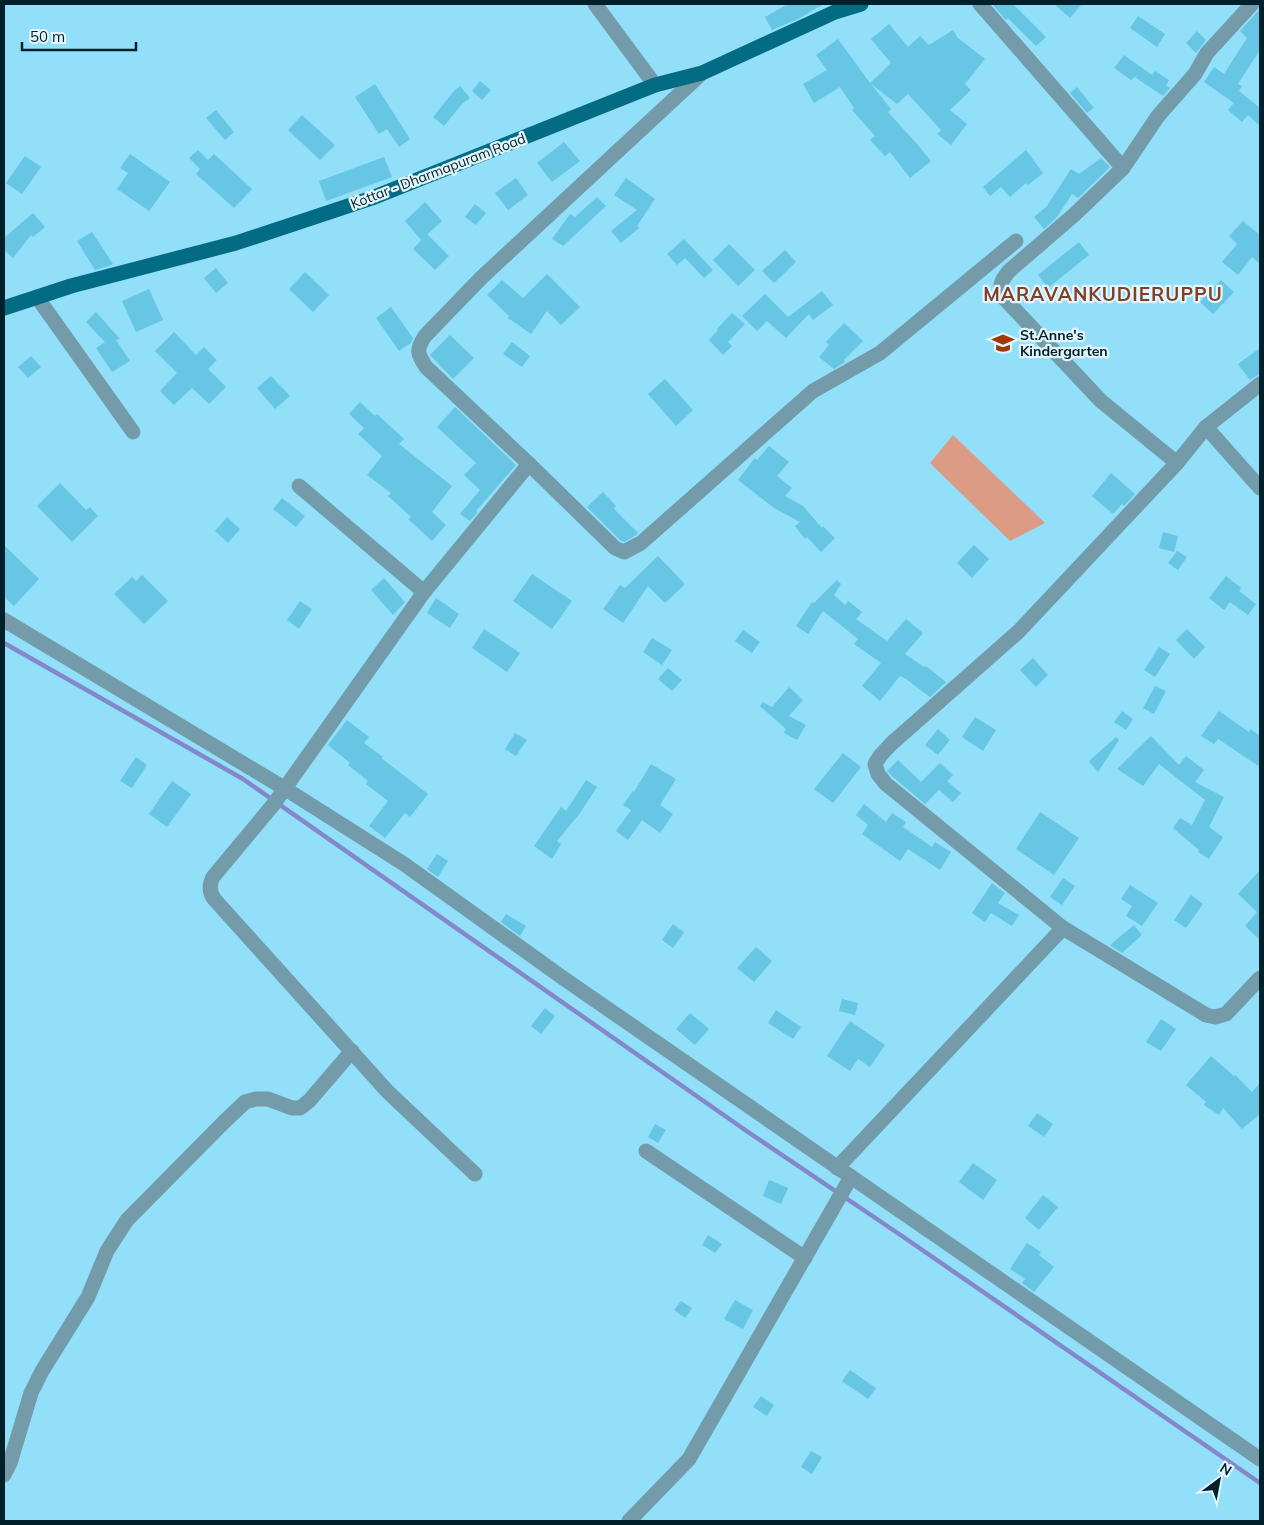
<svg xmlns="http://www.w3.org/2000/svg" width="1264" height="1525" viewBox="0 0 1264 1525" font-family="Mulish,sans-serif">
<style>
.green{fill:#dc9b84}
.lines{fill:none;stroke-linecap:round;stroke-linejoin:round}
.stream{stroke:#8488ca;stroke-width:4.5}
.building{fill:#67c6e4}
.minor{stroke:#749ba9;stroke-width:15}
.major{stroke:#036c84;stroke-width:15}
.labels{text-anchor:middle;stroke-width:4.5;stroke-linejoin:round;paint-order:stroke}
.street-label{font-size:14px;fill:#00212b;stroke:#e4f6fd}
.poi-label{font-size:14px;font-weight:bold;fill:#00212b;stroke:#e4f6fd;text-anchor:start}
.district-label{font-size:19px;font-weight:bold;letter-spacing:1px;fill:#813e25;stroke:#e4f6fd}
</style>
<rect width="100%" height="100%" fill="#92dff9"/>
<path class="green" d="M953,435L1045,523L1010,541L930,463Z"/>
<g class="lines">
<path class="stream" d="M4,643L243,779L748,1132L902,1236L1260,1483"/>
</g>
<g class="building">
<path d="M788,4H824L798,19L772,30L765,17Z"/>
<path d="M992,4H1013L1046,37L1036,46L1008,18L1006,20Z"/>
<path d="M1054,4H1082L1070,18Z"/>
<path d="M1260,9V50L1238,84L1242,86L1239,91L1260,108V126L1248,115L1242,122L1228,110L1234,103L1204,82L1214,67L1224,74L1247,38L1240,31Z"/>
<path d="M1138,16L1165,34L1157,47L1130,28Z"/>
<path d="M889,24L908,47L920,36L929,45L953,30L958,38L985,59L965,84L971,90L950,110L967,124L951,145L937,134L941,130L908,94L897,104L871,84L891,109L888,112L917,144L931,161L910,178L890,152L885,156L870,140L875,136L852,110L854,108L840,87L814,103L803,84L827,70L816,55L838,39L870,83L891,63L871,39Z"/>
<path d="M1197,31L1206,40L1196,53L1186,43Z"/>
<path d="M1124,55L1152,75L1155,71L1169,80L1166,85L1170,88L1163,96L1136,78L1138,75L1131,80L1114,68Z"/>
<path d="M480,81L491,90L482,100L472,91Z"/>
<path d="M375,84L410,139L399,147L387,129L379,134L355,97Z"/>
<path d="M460,86L470,98L462,104L444,126L433,117L453,92Z"/>
<path d="M1077,87L1094,108L1087,113L1070,93Z"/>
<path d="M216,110L234,132L225,140L206,118Z"/>
<path d="M302,115L335,145L320,160L288,130Z"/>
<path d="M564,142L580,161L552,182L537,163Z"/>
<path d="M198,150L208,160L214,154L252,189L234,208L196,174L200,169L189,158Z"/>
<path d="M1026,150L1043,173L1028,185L1026,183L1010,197L1001,187L990,196L983,187Z"/>
<path d="M130,154L170,182L149,211L117,189L128,173L120,168Z"/>
<path d="M25,156L41,167L22,194L6,183Z"/>
<path d="M384,157L392,177L326,201L319,181Z"/>
<path d="M1101,158L1110,167L1078,198L1072,194L1057,217L1044,229L1034,217L1047,206L1071,169L1079,174Z"/>
<path d="M516,178L528,195L508,210L495,193Z"/>
<path d="M626,178L655,199L637,226L639,228L621,243L611,231L637,210L614,195Z"/>
<path d="M597,197L606,206L563,246L552,239L570,214L575,217Z"/>
<path d="M425,202L442,221L421,240L405,221Z"/>
<path d="M475,204L486,213L476,225L465,217Z"/>
<path d="M33,213L45,227L33,237L31,235L13,258L4,250V238Z"/>
<path d="M1243,221L1260,235V264L1252,257L1238,275L1222,262L1237,244L1229,236Z"/>
<path d="M92,232L113,264L109,266L95,270L77,241Z"/>
<path d="M427,234L449,256L435,270L413,249Z"/>
<path d="M684,239L713,270L704,278L685,258L677,265L667,254Z"/>
<path d="M1079,242L1089,255L1048,288L1038,275Z"/>
<path d="M729,244L755,270L738,286L713,260Z"/>
<path d="M785,250L796,262L774,283L762,271Z"/>
<path d="M216,268L228,283L216,293L204,278Z"/>
<path d="M305,272L329,295L313,312L289,289Z"/>
<path d="M547,274L580,307L561,325L547,311L531,334L508,318L509,316L487,295L502,280L523,298Z"/>
<path d="M1221,280L1234,292L1213,314L1200,302Z"/>
<path d="M149,289L163,320L136,332L122,301Z"/>
<path d="M822,291L833,305L813,320L809,314L786,338L767,321L757,331L742,316L765,294L788,317Z"/>
<path d="M391,307L413,338L411,343L399,351L376,318Z"/>
<path d="M96,312L120,339L116,340L130,361L112,372L96,348L105,342L86,322Z"/>
<path d="M732,313L745,324L728,342L732,346L723,355L709,340L718,330L717,329Z"/>
<path d="M844,323L863,341L844,360L845,362L834,369L819,357L829,345L826,342Z"/>
<path d="M174,332L196,355L204,347L217,360L208,369L226,387L209,404L192,388L174,405L160,391L177,373L155,351Z"/>
<path d="M450,335L474,358L453,379L430,355Z"/>
<path d="M512,342L530,356L522,367L503,354Z"/>
<path d="M1260,348V374L1250,380L1238,364Z"/>
<path d="M31,356L41,367L28,378L18,367Z"/>
<path d="M271,376L290,396L275,409L257,388Z"/>
<path d="M665,379L693,410L676,426L648,394Z"/>
<path d="M360,402L375,416L377,414L404,439L399,444L452,486L432,512L446,525L432,541L408,519L411,517L388,496L391,493L367,475L382,456L358,434L364,428L349,414Z"/>
<path d="M455,407L516,465L476,511L478,512L470,521L460,514L480,490L464,475L476,463L437,427Z"/>
<path d="M769,446L789,462L777,476L792,488L785,496L803,506L822,528L823,526L835,538L821,552L807,537L805,539L795,526L800,522L774,508L738,480L755,458L757,460Z"/>
<path d="M1111,473L1135,494L1124,506L1122,504L1113,514L1092,496Z"/>
<path d="M60,483L86,510L90,507L98,516L72,542L37,506Z"/>
<path d="M603,492L616,506L614,509L638,533L636,535L624,542L620,540L587,507Z"/>
<path d="M282,498L305,516L296,527L273,509Z"/>
<path d="M227,517L240,529L228,543L215,531Z"/>
<path d="M1163,532L1178,536L1174,552L1159,548Z"/>
<path d="M4,545L39,579L14,606L4,597Z"/>
<path d="M974,545L989,559L972,578L957,563Z"/>
<path d="M1177,551L1187,557L1178,570L1168,563Z"/>
<path d="M658,556L685,584L665,603L648,586L623,623L603,609L620,585L625,588Z"/>
<path d="M532,574L572,601L552,629L513,601Z"/>
<path d="M142,575L168,601L144,624L114,594L132,577L136,581Z"/>
<path d="M1226,576L1241,588L1239,591L1256,604L1248,615L1230,602L1224,610L1209,598Z"/>
<path d="M384,578L405,602L393,615L371,590Z"/>
<path d="M837,580L841,584L834,595L845,605L848,601L862,612L856,619L887,641L906,619L923,633L905,654L924,667L926,666L946,682L943,685L930,697L906,679L900,676L880,701L862,686L881,663L854,644L858,639L823,611L808,634L796,626L812,602L814,603Z"/>
<path d="M436,598L459,614L450,628L427,613Z"/>
<path d="M300,601L312,609L299,629L287,620Z"/>
<path d="M484,629L520,653L507,672L472,648Z"/>
<path d="M1187,629L1205,647L1194,659L1176,640Z"/>
<path d="M743,630L760,642L752,653L735,641Z"/>
<path d="M652,638L672,650L662,665L643,652Z"/>
<path d="M1159,647L1170,654L1155,677L1144,670Z"/>
<path d="M1033,658L1048,675L1036,687L1020,670Z"/>
<path d="M668,668L682,680L672,691L658,679Z"/>
<path d="M1155,686L1166,691L1154,714L1143,708Z"/>
<path d="M789,687L803,700L789,716L806,725L797,740L784,733L786,729L760,706L763,702L772,707Z"/>
<path d="M1122,711L1133,719L1126,730L1114,722Z"/>
<path d="M1219,711L1249,732L1251,729L1260,736V767L1218,739L1214,744L1201,736Z"/>
<path d="M975,717L996,730L983,751L962,737Z"/>
<path d="M347,720L369,737L364,743L383,757L381,758L428,794L410,817L405,813L385,838L369,826L388,801L366,784L368,781L348,765L350,763L328,745Z"/>
<path d="M938,729L950,740L938,755L925,745Z"/>
<path d="M515,733L527,740L516,756L505,749Z"/>
<path d="M1151,736L1179,765L1186,756L1204,770L1195,782L1224,797L1209,827L1223,837L1209,859L1198,852L1199,850L1173,828L1180,818L1192,825L1205,800L1159,764L1143,786L1117,769Z"/>
<path d="M1116,737L1119,740L1098,772L1089,761Z"/>
<path d="M843,753L861,767L833,803L814,789Z"/>
<path d="M136,757L147,765L132,788L120,781Z"/>
<path d="M898,760L921,782L940,763L953,775L947,781L961,793L953,802L939,790L925,804L893,777L887,771Z"/>
<path d="M651,764L676,779L660,805L673,814L660,833L642,820L628,840L616,831L631,810L623,805L633,791L634,792Z"/>
<path d="M586,780L597,787L580,813L557,841L561,844L552,859L534,846L561,807L566,811Z"/>
<path d="M172,781L191,794L167,827L149,814Z"/>
<path d="M864,804L886,822L892,813L906,822L903,827L932,847L935,842L951,852L940,870L908,849L900,861L862,834L868,825L856,815Z"/>
<path d="M1040,812L1079,838L1054,875L1016,849Z"/>
<path d="M437,854L448,861L438,877L427,869Z"/>
<path d="M1260,870V940L1245,926L1257,912L1238,894Z"/>
<path d="M1063,878L1075,886L1062,905L1050,897Z"/>
<path d="M992,883L1005,893L998,903L1019,915L1012,926L991,913L985,922L972,913Z"/>
<path d="M1130,885L1158,903L1142,926L1126,916L1132,906L1121,899Z"/>
<path d="M1191,895L1203,904L1186,928L1174,920Z"/>
<path d="M506,914L526,926L520,936L501,922Z"/>
<path d="M673,924L684,932L673,948L662,940Z"/>
<path d="M1134,925L1142,935L1122,953L1110,945Z"/>
<path d="M756,947L772,961L754,982L737,968Z"/>
<path d="M842,999L858,1003L855,1015L839,1011Z"/>
<path d="M545,1008L555,1016L541,1034L531,1026Z"/>
<path d="M776,1010L801,1027L793,1039L768,1023Z"/>
<path d="M690,1013L709,1029L695,1045L676,1029Z"/>
<path d="M1161,1019L1176,1029L1161,1051L1146,1042Z"/>
<path d="M850,1021L885,1045L870,1067L858,1059L850,1071L827,1056Z"/>
<path d="M1211,1056L1234,1076L1235,1075L1252,1092L1260,1083V1114L1242,1129L1223,1108L1219,1115L1204,1105L1206,1102L1186,1085Z"/>
<path d="M1037,1113L1053,1124L1044,1137L1028,1126Z"/>
<path d="M655,1124L666,1130L658,1143L648,1137Z"/>
<path d="M973,1163L997,1180L983,1200L959,1182Z"/>
<path d="M769,1180L788,1188L781,1204L763,1196Z"/>
<path d="M1043,1195L1058,1207L1039,1230L1025,1218Z"/>
<path d="M708,1235L722,1244L715,1253L702,1245Z"/>
<path d="M1027,1243L1041,1252L1039,1255L1054,1267L1034,1292L1022,1283L1025,1279L1010,1269Z"/>
<path d="M735,1300L753,1310L743,1329L724,1319Z"/>
<path d="M681,1301L692,1308L685,1318L674,1310Z"/>
<path d="M850,1370L876,1388L868,1399L842,1381Z"/>
<path d="M761,1396L774,1405L767,1416L753,1407Z"/>
<path d="M811,1451L822,1457L812,1474L801,1467Z"/>
</g>
<g class="lines">
<g class="minor">
<path d="M595,4L655,85"/>
<path d="M980,4L1123,168"/>
<path d="M702,73L481,278L425,336C416,350 417,353 426,367L529,464L615,548L624,552L641,543L813,391L880,353L1016,241"/>
<path d="M37,297L133,432"/>
<path d="M1206,427L1260,488"/>
<path d="M1177,463L1101,401L1003,297C999,284 1001,281 1009,271L1074,215L1123,168L1158,116L1195,74L1207,53L1252,4"/>
<path d="M299,486L424,592"/>
<path d="M4,620L284,788L404,864L563,978L1260,1459"/>
<path d="M1063,928L1206,1015L1215,1017L1226,1014L1260,978"/>
<path d="M646,1151L805,1258"/>
<path d="M837,1168L1063,928L886,784L878,774L875,764L880,756L891,744L1018,632L1177,463L1206,427L1260,384"/>
<path d="M475,1174L388,1092L215,900C209,893 209,885 213,877L273,805L424,592L529,464"/>
<path d="M4,1475L10,1463L31,1393L42,1371L88,1297L107,1251L127,1220L223,1123L245,1102L256,1099H268L292,1108H300L309,1101L352,1051"/>
<path d="M629,1521L689,1459L851,1177"/>
</g>
<path class="major" d="M4,308L71,286L236,243L372,198L655,85L702,73L835,12L861,4"/>
</g>
<defs>
<g id="school-bare" transform="scale(1.725)"><path d="M0-5L7-2L0 1L-7-2ZM-4 1L0 2.5L4 1V4Q0 6-4 4Z" fill="#9d3807" stroke="#e4f6fd" stroke-width="2.5" paint-order="stroke"/></g>
</defs>
<g fill-rule="evenodd">
<use href="#school-bare" x="1003" y="343"/>
</g>
<g class="labels">
<g class="street-label">
<text transform="translate(438 171) rotate(-21)" y="5">Kottar - Dharmapuram Road</text>
</g>
<g class="poi-label">
<text x="1020" y="340">St.Anne's<tspan x="1020" dy="16">Kindergarten</tspan></text>
</g>
<g class="district-label">
<text x="1103" y="301">MARAVANKUDIERUPPU</text>
</g>
</g>
<rect width="1264" height="1525" fill="none" stroke="#00212b" stroke-width="10"/>
<g transform="translate(1219 1480) rotate(32)" stroke="#e4f6fd" stroke-width="4" paint-order="stroke">
<path d="M0-4L9 19L0 12L-9 19Z" fill="#00212b"/>
<text y="-8" font-size="14" font-weight="bold" text-anchor="middle" fill="#00212b">N</text>
</g>
<path d="M22 42v8h114v-8" fill="none" stroke="#00212b" stroke-width="2.5"/>
<text x="30" y="42" font-size="15" fill="#00212b" stroke="#e4f6fd" stroke-width="4" paint-order="stroke">50 m</text>
</svg>
